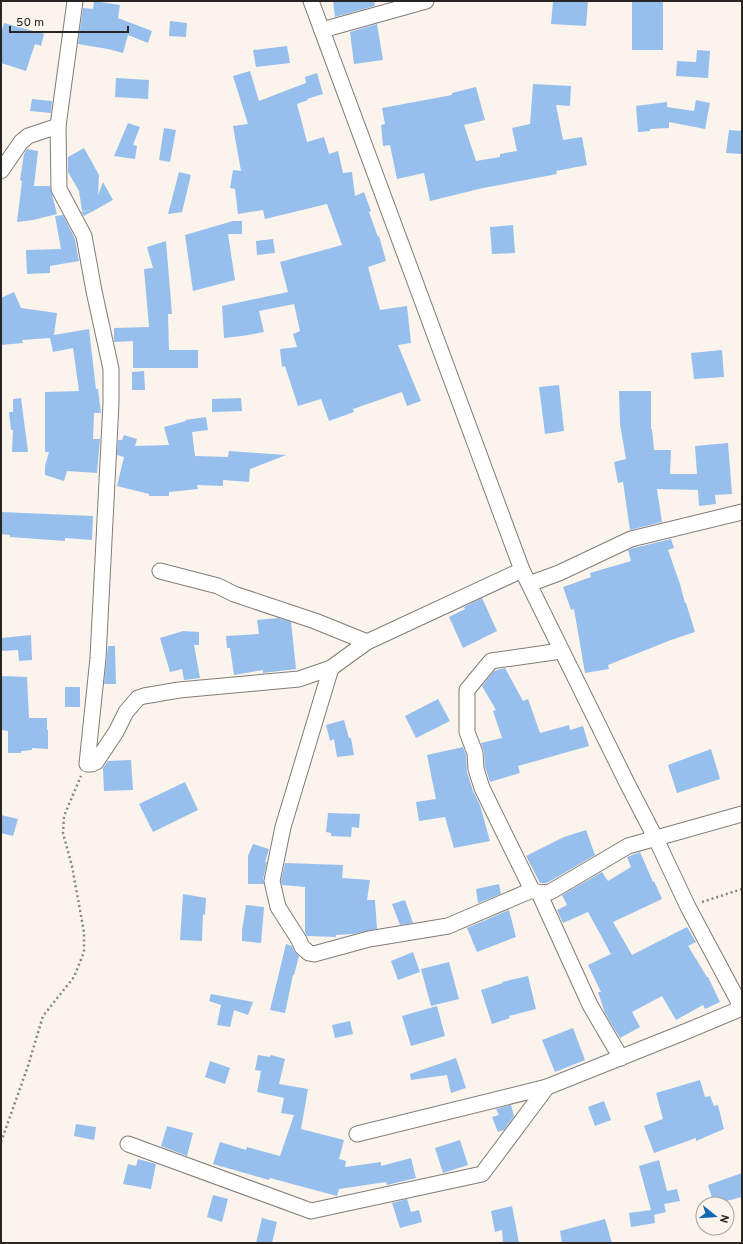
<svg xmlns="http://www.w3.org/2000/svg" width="743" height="1244" viewBox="0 0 743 1244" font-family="Overpass,sans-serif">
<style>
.building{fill:#97bfed}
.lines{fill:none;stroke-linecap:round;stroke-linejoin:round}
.minor-casing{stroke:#827c75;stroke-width:17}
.path{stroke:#87837e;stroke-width:2.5;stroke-dasharray:2 3;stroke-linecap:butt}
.minor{stroke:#fff;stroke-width:15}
</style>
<rect width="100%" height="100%" fill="#faf4ec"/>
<g class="building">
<path d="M94,1L120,5L118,18L152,31L148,43L128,35L123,53L108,49L78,44L83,8L93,9Z"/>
<path d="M333,1H374L375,6L335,17Z"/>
<path d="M553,1H588L586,26L551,24Z"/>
<rect x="632" y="1" width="31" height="49"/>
<path d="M170,21L187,23L186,37L169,36Z"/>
<path d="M4,23L44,34L41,46L35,44L26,71L1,63V33Z"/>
<path d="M377,24L383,60L354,64L350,32Z"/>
<path d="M287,46L290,63L256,67L253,50Z"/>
<path d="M697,50L710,51L708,78L676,76L677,61L696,62Z"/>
<path d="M250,71L259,101L306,83L305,77L317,73L323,94L307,99L308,100L297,104L307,142L324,137L329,154L338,151L343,173L352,172L355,196L364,192L371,211L369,212L378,237L379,236L386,261L368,267L380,310L407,306L411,343L398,345L421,401L407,406L402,392L353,409L354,412L329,421L321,399L298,406L285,366L282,367L280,349L297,347L293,334L300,331L294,304L259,311L264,332L242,336L224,338L222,306L288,292L280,262L342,245L327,204L265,219L263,210L238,214L235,189L230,188L233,170L241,171L233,126L248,124L233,76Z"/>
<path d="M116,78L149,80L148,99L115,97Z"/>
<path d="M533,84L571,86L570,106L556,105L563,140L582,137L587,165L556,171L557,174L483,188L430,201L424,173L397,179L390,145L383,146L381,125L385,124L382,108L452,95V93L476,87L485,120L464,125L476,161L500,157V154L517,151L512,128L530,124Z"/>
<path d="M32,99L52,101L51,113L30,111Z"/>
<path d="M696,100L710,103L705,129L669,122V128L650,129V131L638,132L636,106L667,102V107L694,111Z"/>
<path d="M128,123L140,127L133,145L137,146L135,159L114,156Z"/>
<path d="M164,128L176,130L170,162L159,160Z"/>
<path d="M729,130L742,131V154L726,153Z"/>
<path d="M84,148L99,175L98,195L103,182L113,200L84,216L81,212L91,210L82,211L79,191L68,172V157Z"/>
<path d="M27,149L38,151L34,186H50L57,214L33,220L17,222L22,181L20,180L24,154Z"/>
<path d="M179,172L191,175L182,212L168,214Z"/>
<path d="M63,215L75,239L79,261L50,266V273L27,274L26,250L61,249L55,216Z"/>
<path d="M233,221H242V234H228L235,280L193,291L185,235Z"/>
<path d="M513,225L515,253L492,254L490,227Z"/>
<path d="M273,239L275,253L257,255L256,241Z"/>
<path d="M166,241L172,314H168L169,350H198V368H133V341L114,342V328L149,327L144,269L153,268L147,247Z"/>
<path d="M14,292L21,308L57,313L54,335L89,329L96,389H98L101,413H94L93,439H100L97,473L67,471L64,481L45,475V466L49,452H45V392L79,391L73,348L53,352L50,338L22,340L23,343L1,345V298Z"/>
<path d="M722,350L724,377L694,379L691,353Z"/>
<path d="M144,371L145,390H132V372Z"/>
<path d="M559,385L564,431L545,434L539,387Z"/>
<path d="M619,391H651V429H652L654,450H671L670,474H697L695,446L728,443L732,494L715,495L716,504L699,506L698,490L657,489L662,522L630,530L623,482L618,483L614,462L626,459L620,424Z"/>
<path d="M21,398L28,452H12L13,430H11L9,412H13V399Z"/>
<path d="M241,398L242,411L212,412V399Z"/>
<path d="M206,417L208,430L192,432L195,456L228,457L229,451L286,455L250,469L249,482L223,480V486L197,485L198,489L169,492V496H149V494L117,486L124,457L117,455L118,440H122L124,435L137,439L135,446L169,445L164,427L186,421L185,420Z"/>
<path d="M1,512L93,516L92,540L65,538V541L10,537V535L1,534Z"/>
<path d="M671,539L674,548L668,550L680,584L685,603H686L695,632L671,640L608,665L609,669L585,673L574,609L571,610L563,587L591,577L590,573L631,561L628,550L634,548Z"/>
<path d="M482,598L497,631L463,648L449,617L465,609L464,607Z"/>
<path d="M278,618L291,622L296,669L263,673V670L234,675L230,648H227L226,636L259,634L257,620Z"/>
<path d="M183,631L199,632V645H194L200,678L184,680L182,669L170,672L160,638Z"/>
<path d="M31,635L32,660L19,661L18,650L1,651V638Z"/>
<path d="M108,646H115L116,684H104Z"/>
<path d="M505,668L523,701L528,699L540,733L569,725L570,730L583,726L589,746L518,766L520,773L490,782L485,767L484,752L481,743L502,738L493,711L496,710L482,686L494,671Z"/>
<path d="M1,676L27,677L29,718H47V730H48V749L32,748V750L21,751V753H8V731L1,730Z"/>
<rect x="65" y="687" width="15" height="20"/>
<path d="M438,699L450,721L416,738L405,716Z"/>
<path d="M344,720L349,738H351L354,755L337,757L334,739L330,741L326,725Z"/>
<path d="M463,747L466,755L467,772L473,791L480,805L490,841L454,848L445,817L419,821L416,802L436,799L427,755Z"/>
<path d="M711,749L720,779L677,793L668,765Z"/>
<path d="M131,760L133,790L104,791L103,768L108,761Z"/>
<path d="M185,782L198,810L153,832L139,804Z"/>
<path d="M328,813L360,814L359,828L352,827L351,837L331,836V833L326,832Z"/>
<path d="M1,815L18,819L13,836L1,833Z"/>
<path d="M586,830L595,855L552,880L546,883H540L526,856L564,837Z"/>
<path d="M253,844L269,849L265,862H267L263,879L264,884H248V856Z"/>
<path d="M640,852L653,882L654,881L662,899L613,922L632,955L687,927L696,942L688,946L707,977H708L720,1002L705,1009L703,1005L676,1020L662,996L632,1012L640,1027L620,1038L605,1013L598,992H601L588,965L611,954L588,912L563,923L557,910L567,905L562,895L602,872L608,881L631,867L627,857Z"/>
<path d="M285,863L343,865L342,878L370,880L367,900H375L377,929L353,934L336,935V937L307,936L305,932V887L282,885L281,881Z"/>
<path d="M499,884L501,894L478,903L476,889Z"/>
<path d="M183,894L206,898L205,915L203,914L202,941L180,940Z"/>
<path d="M405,900L413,923L400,925L392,904Z"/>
<path d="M246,905L264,907L261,943L242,941V930Z"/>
<path d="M509,910L516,937L477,952L467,928Z"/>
<path d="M286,944L292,946L294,951L299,956L294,975H293L285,1013L270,1010Z"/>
<path d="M413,952L420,972L398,980L391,961Z"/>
<path d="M449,962L459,999L431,1006L421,969Z"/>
<path d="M528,976L536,1009L509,1016L510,1018L492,1024L481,990L503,983L502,982Z"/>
<path d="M211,994L253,1002L248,1015L234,1010L230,1027L217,1025L221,1005L209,1001Z"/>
<path d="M437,1006L445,1036L411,1046L402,1016Z"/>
<path d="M350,1021L353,1034L335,1038L332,1025Z"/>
<path d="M573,1028L585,1060L555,1072L542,1040Z"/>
<path d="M258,1055L270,1057L271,1055L285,1059L279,1084L308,1089L301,1129L344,1140L339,1159L346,1161L345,1167L381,1162V1166L411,1158L416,1178L387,1185L386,1182L339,1189L337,1196L270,1178L269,1180L213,1164L220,1142L246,1150L247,1147L280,1156L294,1115L281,1113L284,1098L257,1092L261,1071L255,1070Z"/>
<path d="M456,1058L466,1088L451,1093L447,1075L411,1080L410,1074Z"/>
<path d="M210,1061L230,1068L225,1084L205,1077Z"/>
<path d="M700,1080L705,1097L710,1096L714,1106L718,1105L724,1129L696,1141V1138L654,1153L644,1126L663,1119L656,1093Z"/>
<path d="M604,1101L611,1120L595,1126L588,1107Z"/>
<path d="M511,1105L514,1116L504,1130L498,1132L492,1117L499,1115L496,1109Z"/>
<path d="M76,1124L96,1127L94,1140L74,1136Z"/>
<path d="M167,1126L193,1133L187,1156L161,1146Z"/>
<path d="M460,1140L468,1165L443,1173L435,1148Z"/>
<path d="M138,1159L156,1164L151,1189L123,1184L128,1164L136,1166Z"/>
<path d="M659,1160L667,1191L677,1189L680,1201L664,1204L666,1212L654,1215L655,1223L631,1227L629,1213L651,1210L639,1166Z"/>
<path d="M742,1173V1197L714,1204L708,1185Z"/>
<path d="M213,1195L228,1199L222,1222L207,1217Z"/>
<path d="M407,1199L411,1212L419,1210L422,1222L400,1228L392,1203Z"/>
<path d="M512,1206L519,1243H503L502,1230L495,1232L491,1211Z"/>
<path d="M262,1218L277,1222L272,1243H256Z"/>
<path d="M605,1219L612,1243H562L560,1231Z"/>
</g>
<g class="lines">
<g class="minor-casing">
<g id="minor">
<path d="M75,1L58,126L59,189L84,236L94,291L111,369V403L98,658L87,764H92L96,762L116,732L126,712L138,698L144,696L179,690L299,679L331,668L367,642L522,570"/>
<path d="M311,1L522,570L627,783L656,839L688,907L742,1008"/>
<path d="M322,30L426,1"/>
<path d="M1,171L21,142L28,136L58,126"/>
<path d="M160,571L218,586L234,594L315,621L367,642"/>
<path d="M529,584L559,573L631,539L742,512"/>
<path d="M561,651L491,661L467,690V732L475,753L476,769L482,788L532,890L539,893L550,892L628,846L742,814"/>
<path d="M331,668L283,827L272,881L278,907L299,940L302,947L309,953L314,954L369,939L448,926L532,890"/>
<path d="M539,893L590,1005L621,1058"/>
<path d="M357,1134L547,1087L687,1031L742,1008"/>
<path d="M128,1144L311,1211L482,1174L547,1087"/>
</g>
</g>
<g class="path">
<path d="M702,902L742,889"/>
<path d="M1,1142L28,1066L43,1016L74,977L84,952V932L72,866L63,833L64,816L81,776"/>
</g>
<use href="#minor" class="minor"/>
</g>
<rect width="743" height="1244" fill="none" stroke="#282523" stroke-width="4"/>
<g transform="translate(715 1216) rotate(107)"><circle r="19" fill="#faf4ec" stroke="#a6a19c"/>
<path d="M0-3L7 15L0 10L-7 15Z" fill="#1267b5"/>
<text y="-6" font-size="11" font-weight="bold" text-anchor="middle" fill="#282523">N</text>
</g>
<path d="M10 26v6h118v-6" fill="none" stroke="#282523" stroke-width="2"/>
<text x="16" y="26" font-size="12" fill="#282523" stroke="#faf4ec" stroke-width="3" paint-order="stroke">50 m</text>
</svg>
